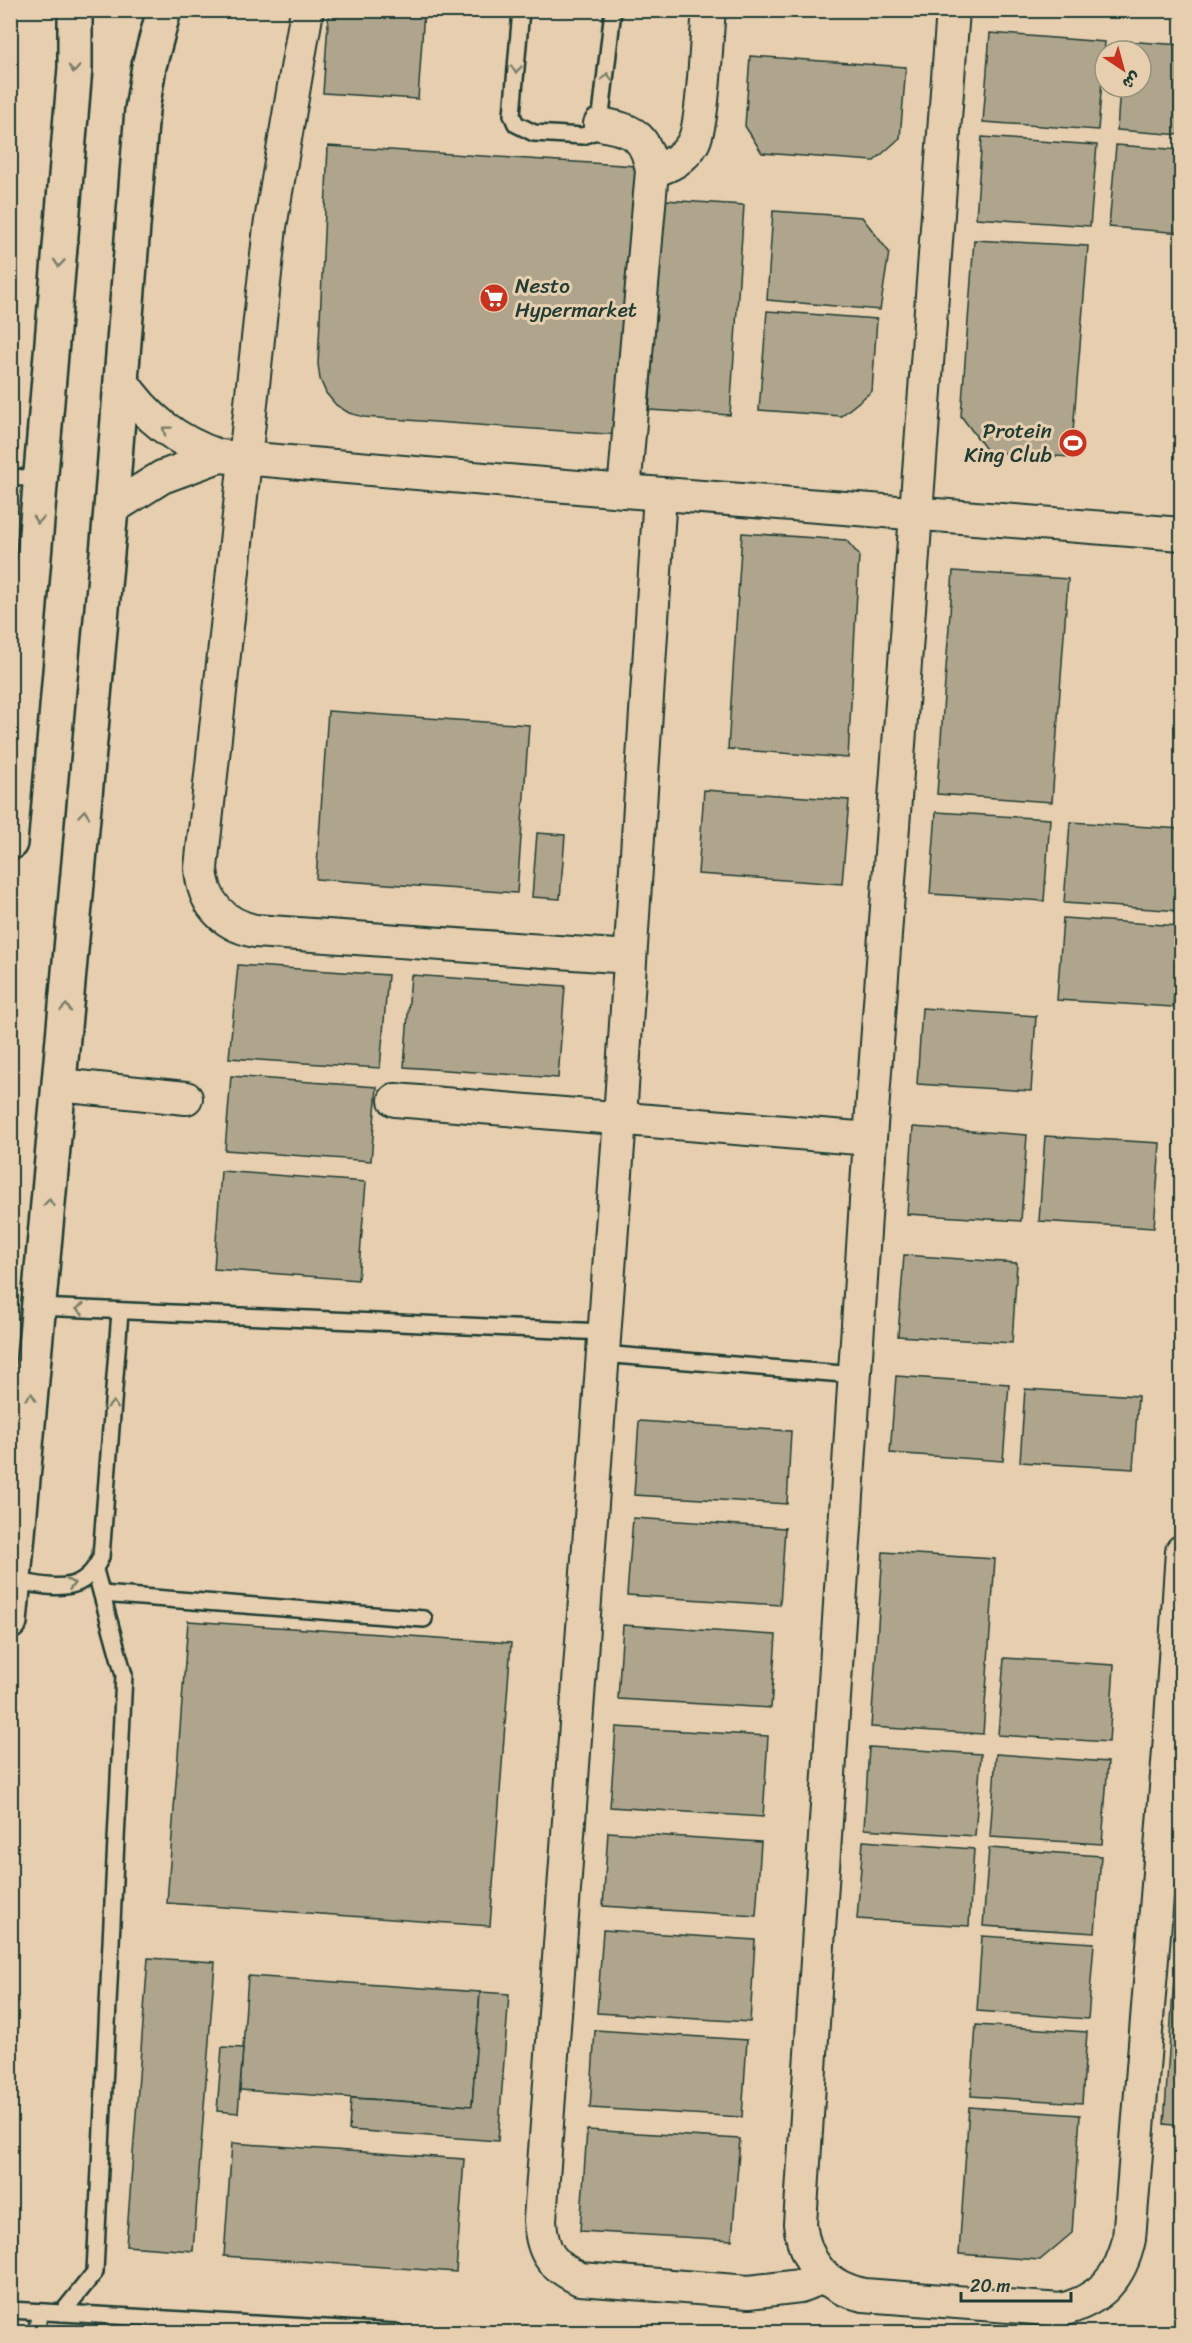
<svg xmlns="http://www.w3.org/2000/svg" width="1192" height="2343" viewBox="0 0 1192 2343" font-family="Sriracha,'Playpen Sans Arabic',sans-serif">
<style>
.building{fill:#afa58c;stroke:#1f3d34;stroke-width:1.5}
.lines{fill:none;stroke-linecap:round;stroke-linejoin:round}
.service-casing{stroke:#1f3d34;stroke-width:20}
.minor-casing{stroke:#1f3d34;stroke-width:36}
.secondary-casing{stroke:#1f3d34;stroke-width:38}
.service{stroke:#e6ceae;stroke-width:15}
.minor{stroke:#e6ceae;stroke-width:32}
.secondary{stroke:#e6ceae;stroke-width:33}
.oneway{stroke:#797e6b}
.labels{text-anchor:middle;stroke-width:6;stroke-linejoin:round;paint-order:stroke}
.poi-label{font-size:21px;fill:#1f3d34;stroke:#e6ceae;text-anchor:start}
</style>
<rect width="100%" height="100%" fill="#e6ceae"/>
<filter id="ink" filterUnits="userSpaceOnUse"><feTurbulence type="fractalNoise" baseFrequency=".0167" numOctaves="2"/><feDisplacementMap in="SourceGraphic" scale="12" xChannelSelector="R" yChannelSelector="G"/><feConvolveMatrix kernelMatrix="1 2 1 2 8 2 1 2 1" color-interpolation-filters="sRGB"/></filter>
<g filter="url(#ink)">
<g class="building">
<path d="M329,10H424L418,99L323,93Z"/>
<path d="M990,33L1105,42L1098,130L983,122Z"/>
<path d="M1124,41L1182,45V135L1117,130L1120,87H1141V51H1123Z"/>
<path d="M750,56L906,67L900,138L874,161L762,153L745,126Z"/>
<path d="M982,137L1097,145L1090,226L976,218Z"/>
<path d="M1116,145L1182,150V233L1109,227Z"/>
<path d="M328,146L637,166L620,435L364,417L349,413L336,405L326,393L320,379L318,364Z"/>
<path d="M664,200L744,205L730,415L649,410Z"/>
<path d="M773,211L862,217L889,252L880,310L767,300Z"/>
<path d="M974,240L1088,246L1071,457L988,452L961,416Z"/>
<path d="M767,311L877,319L872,391L841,416L759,410Z"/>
<path d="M742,533L846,540L859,555L848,758L728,749Z"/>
<path d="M953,571L1068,579L1052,802L937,794Z"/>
<path d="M328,711L529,725L517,893L316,879Z"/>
<path d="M704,790L849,800L842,884L698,874Z"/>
<path d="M936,812L1050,819L1044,901L930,894Z"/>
<path d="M1070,822L1182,829L1181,911L1064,903Z"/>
<path d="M537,833L565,835L560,899L532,897Z"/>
<path d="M1063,918L1179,926L1173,1007L1057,1000Z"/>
<path d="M238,965L388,975L380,1068L229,1058Z"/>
<path d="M411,975L565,986L558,1078L404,1067Z"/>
<path d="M922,1008L1036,1016L1031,1091L917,1084Z"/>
<path d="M231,1076L377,1087L371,1161L225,1150Z"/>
<path d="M913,1127L1027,1135L1021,1221L907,1214Z"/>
<path d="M1045,1136L1160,1143L1154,1228L1039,1221Z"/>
<path d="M221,1171L366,1182L358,1280L214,1269Z"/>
<path d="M904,1255L1017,1263L1012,1343L898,1336Z"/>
<path d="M896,1376L1009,1384L1003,1461L890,1453Z"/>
<path d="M1025,1389L1138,1396L1133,1469L1020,1462Z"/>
<path d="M639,1421L791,1431L787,1504L634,1495Z"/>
<path d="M633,1518L785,1528L780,1605L627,1595Z"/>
<path d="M883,1552L995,1559L983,1734L871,1727Z"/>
<path d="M188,1621L511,1643L490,1926L167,1903Z"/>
<path d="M623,1625L776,1635L771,1708L618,1699Z"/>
<path d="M1004,1658L1114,1665L1109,1742L998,1735Z"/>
<path d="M616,1727L768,1736L763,1817L610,1807Z"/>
<path d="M869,1747L981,1754L975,1836L864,1829Z"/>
<path d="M996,1754L1108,1762L1102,1844L990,1837Z"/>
<path d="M608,1832L761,1842L756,1916L603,1906Z"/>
<path d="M863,1841L974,1849L969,1926L857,1919Z"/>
<path d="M989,1848L1101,1856L1095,1933L983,1926Z"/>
<path d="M603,1930L755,1940L750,2022L597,2013Z"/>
<path d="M982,1936L1094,1943L1088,2019L977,2011Z"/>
<path d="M148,1958L215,1962L193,2251L126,2246Z"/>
<path d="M248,1976L480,1992L472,2106L240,2090Z"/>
<path d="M1174,1977H1182V2126L1164,2124Z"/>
<path d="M480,1992L509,1994L498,2141L349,2130L351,2098L472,2106Z"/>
<path d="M976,2025L1087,2032L1082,2103L971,2096Z"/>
<path d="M595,2030L747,2040L742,2117L590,2108Z"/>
<path d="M222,2047L243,2048L238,2113L217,2111Z"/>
<path d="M969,2107L1080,2115L1072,2233L1040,2260L959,2254Z"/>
<path d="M587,2130L740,2139L732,2240L580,2231Z"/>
<path d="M232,2143L464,2159L456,2272L224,2256Z"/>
</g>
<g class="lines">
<g class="service-casing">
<g id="service">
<path d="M521,10L512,115L516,124L534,133L583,136L593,132L600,124L613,10"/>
<path d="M10,477L42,479"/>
<path d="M39,1307L604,1332"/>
<path d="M602,1354L855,1375"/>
<path d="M14,1581C51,1586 82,1598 101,1557L120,1312"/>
<path d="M102,1594L424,1619"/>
<path d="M10,2310L396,2332"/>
<path d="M62,2313L95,2272L124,1675L95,1570"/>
<path d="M37,2332L39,2312"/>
</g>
</g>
<g class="minor-casing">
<g id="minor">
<path d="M307,10L270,227L201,868C203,903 222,924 255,931L630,957"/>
<path d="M953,10L870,1139L800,2224C805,2263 825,2287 864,2295L1061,2310C1100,2300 1121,2278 1129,2239L1169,1751L1182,1551"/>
<path d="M600,124C633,130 646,135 652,171L624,491"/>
<path d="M652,171C669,166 684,159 693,143C704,124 706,37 709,10"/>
<path d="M121,380C146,418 176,441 219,456L624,491L1182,534"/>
<path d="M660,494L620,1118L540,2220C542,2253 551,2265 580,2279L749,2292L800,2286L824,2277"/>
<path d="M111,509L162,477L219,456"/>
<path d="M59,1085L186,1098"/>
<path d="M395,1100L870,1139"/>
</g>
</g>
<g class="secondary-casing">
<g id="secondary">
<path d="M10,843L75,68V10"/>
<path d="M10,1622L111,509L142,110L149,66L164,10"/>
</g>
</g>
<use href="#service" class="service"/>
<use href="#minor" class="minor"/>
<use href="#secondary" class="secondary"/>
</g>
<defs><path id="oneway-chevron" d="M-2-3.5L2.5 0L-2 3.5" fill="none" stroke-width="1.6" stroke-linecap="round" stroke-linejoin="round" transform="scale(1.5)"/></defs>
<g class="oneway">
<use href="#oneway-chevron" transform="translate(74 69) rotate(93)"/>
<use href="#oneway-chevron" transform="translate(516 69) rotate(95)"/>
<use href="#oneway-chevron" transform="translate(607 77) rotate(-84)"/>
<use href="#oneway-chevron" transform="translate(59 263) rotate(94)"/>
<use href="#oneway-chevron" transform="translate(166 430) rotate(-143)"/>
<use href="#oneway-chevron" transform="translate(38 520) rotate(95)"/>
<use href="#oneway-chevron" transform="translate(84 814) rotate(-85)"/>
<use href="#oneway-chevron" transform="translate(66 1008) rotate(-85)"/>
<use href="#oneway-chevron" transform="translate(49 1203) rotate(-85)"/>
<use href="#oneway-chevron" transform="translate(80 1309) rotate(-176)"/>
<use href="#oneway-chevron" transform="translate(31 1397) rotate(-85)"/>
<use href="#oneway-chevron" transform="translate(113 1405) rotate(-85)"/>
<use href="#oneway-chevron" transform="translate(71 1584) rotate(-15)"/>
</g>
</g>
<defs>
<g id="supermarket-disc" transform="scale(1.5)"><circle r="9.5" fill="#c8321e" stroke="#e6ceae"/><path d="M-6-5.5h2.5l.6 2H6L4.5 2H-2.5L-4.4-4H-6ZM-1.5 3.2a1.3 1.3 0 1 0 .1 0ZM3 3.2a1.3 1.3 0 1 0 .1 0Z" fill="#fff"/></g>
<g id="stadium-disc" transform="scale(1.5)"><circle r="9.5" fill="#c8321e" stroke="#e6ceae"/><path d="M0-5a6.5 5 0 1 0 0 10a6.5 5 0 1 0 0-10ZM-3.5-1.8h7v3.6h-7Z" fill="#fff"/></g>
</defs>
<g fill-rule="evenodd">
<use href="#supermarket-disc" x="494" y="298"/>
<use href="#stadium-disc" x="1073" y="443"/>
</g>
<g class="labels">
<g class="poi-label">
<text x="515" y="293">Nesto<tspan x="515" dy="24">Hypermarket</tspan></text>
<text x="1052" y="438" text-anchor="end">Protein<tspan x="1052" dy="24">King Club</tspan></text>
</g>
</g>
<rect width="1192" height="2343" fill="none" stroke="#e6ceae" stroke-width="36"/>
<rect x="18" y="18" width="1156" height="2307" fill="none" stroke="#1f3d34" stroke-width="2" filter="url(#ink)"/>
<g transform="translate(1123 69) rotate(144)"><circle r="28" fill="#e6ceae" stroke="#96947d" stroke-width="1.5"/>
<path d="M0-4.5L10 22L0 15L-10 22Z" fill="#c8321e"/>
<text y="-9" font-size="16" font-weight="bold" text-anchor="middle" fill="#1f3d34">ش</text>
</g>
<path d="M961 2292v9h110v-9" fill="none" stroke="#1f3d34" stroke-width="3"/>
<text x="970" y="2292" font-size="18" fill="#1f3d34" stroke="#e6ceae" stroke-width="4.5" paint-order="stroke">20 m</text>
</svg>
